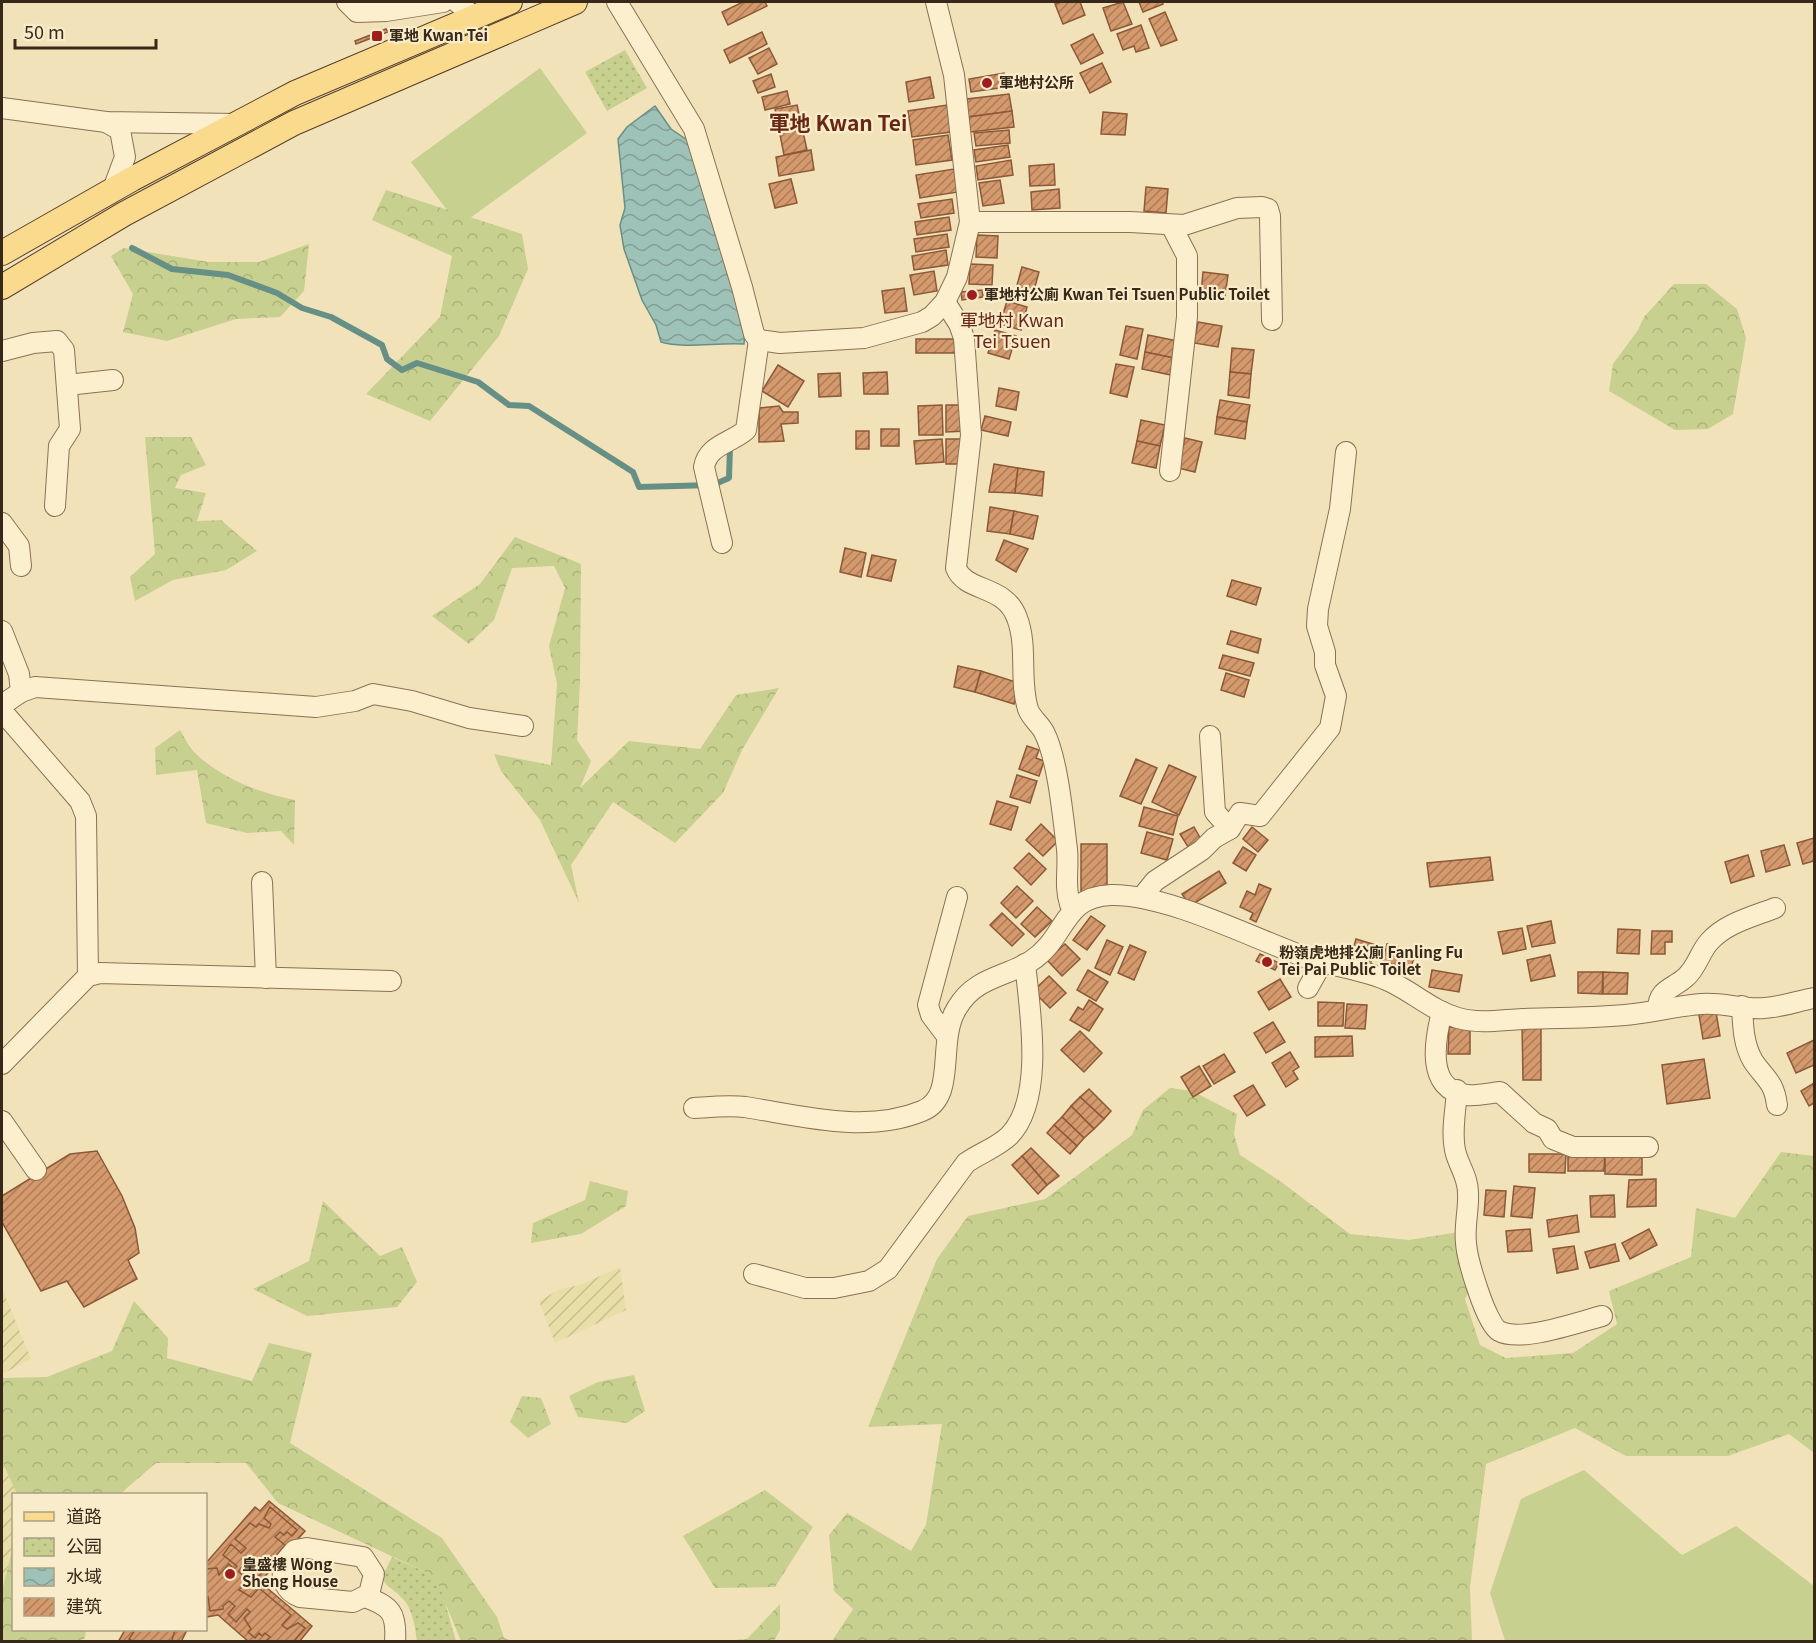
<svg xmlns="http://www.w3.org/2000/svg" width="1816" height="1643" viewBox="0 0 1816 1643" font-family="Georgia,'Noto Sans SC',serif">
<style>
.farmland{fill:url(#farmland-furrows)}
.green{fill:#c7d08e}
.forest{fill:url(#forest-crowns)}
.park{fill:url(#park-dots)}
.water{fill:url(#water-waves);stroke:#669086;stroke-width:1.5}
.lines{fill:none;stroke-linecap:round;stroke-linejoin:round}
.stream{stroke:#669086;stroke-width:6}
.building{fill:url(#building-hatch);stroke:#8b5937;stroke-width:1.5}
.minor-casing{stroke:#8a7153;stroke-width:22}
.major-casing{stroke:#573f28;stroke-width:26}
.minor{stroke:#fcefce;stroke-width:20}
.major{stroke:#fada8d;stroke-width:24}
.poi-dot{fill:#9e1e1d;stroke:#f9ecca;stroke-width:2}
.labels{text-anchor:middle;stroke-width:4.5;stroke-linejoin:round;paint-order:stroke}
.poi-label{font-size:15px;font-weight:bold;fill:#372819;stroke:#f9ecca;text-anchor:start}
.quarter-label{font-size:18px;fill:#682715;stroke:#f9ecca}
.district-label{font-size:21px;font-weight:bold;fill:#682715;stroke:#f9ecca}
</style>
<defs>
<pattern id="farmland-furrows" width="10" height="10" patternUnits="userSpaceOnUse" patternTransform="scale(1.5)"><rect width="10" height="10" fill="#e8dea7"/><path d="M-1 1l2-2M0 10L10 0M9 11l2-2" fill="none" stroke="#c8be8f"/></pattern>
<pattern id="forest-crowns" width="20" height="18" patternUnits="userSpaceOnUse" patternTransform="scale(1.5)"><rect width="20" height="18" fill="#c7d08e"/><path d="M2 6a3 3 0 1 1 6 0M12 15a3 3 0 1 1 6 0" fill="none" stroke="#acb37a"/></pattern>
<pattern id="park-dots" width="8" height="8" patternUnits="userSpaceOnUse" patternTransform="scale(1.5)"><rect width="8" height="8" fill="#c7d08e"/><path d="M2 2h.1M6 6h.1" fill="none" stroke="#acb37a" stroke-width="1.8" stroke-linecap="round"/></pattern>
<pattern id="water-waves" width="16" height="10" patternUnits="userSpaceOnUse" patternTransform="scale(1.5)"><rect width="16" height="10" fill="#9fc2b8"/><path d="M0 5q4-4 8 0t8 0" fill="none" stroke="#829e95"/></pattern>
<pattern id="building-hatch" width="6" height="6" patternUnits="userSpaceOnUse" patternTransform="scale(1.5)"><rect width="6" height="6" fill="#d4996c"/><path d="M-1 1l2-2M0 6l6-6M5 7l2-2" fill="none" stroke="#ad7d58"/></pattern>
</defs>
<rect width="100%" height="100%" fill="#f2e2ba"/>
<g class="farmland">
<path d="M620,1267L626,1310L555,1343L539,1301L560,1289L580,1285Z"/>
<path d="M2,1288L31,1359L2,1374Z"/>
<path d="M2,1461L17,1494H14L13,1547L2,1591Z"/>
</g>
<g class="green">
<path d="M540,68L587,133L459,226L411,162Z"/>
<path d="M1584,1470L1682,1555L1736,1526L1814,1586V1641H1505L1490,1593L1521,1499Z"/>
</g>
<g class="forest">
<path d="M386,190L522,234L528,269L499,336L430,421L366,394L440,317L452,256L372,220Z"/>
<path d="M309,244L304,291L280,317L236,319L167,341L123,332L133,294L111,256L123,248L209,262H259Z"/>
<path d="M1674,284H1706L1737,309L1746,338L1733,414L1708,429L1675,430L1609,391L1613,364L1638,330L1644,317Z"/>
<path d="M145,437H191L206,465L181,475L175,488L206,493L197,521L221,520L257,551L226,570L173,580L135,601L130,577L155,554Z"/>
<path d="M515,537L581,564L580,682L577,740L591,761L580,788L629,741L700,749L736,695L779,688L742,750L723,793L675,843L613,802L571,865L579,903L540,820L501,771L494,754L551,765L557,684L549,646L565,588L554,566L512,568L494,620L469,644L432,616L480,584Z"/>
<path d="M180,730C184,737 189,747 195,753C222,779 260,793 295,800L294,845L281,831L247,833L206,823L197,770L156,775L155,748Z"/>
<path d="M1170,1088L1192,1091L1237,1114L1234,1134L1240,1155L1280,1181L1350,1234L1409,1240L1459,1232L1477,1274L1465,1299L1480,1345L1506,1358L1573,1353L1617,1324L1609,1291L1691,1257L1696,1208L1735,1218L1781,1152L1814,1156V1453L1789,1434L1728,1456H1626L1575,1428L1486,1464L1470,1587L1472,1641H832L853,1609L834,1591L829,1535L847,1513L911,1551L926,1525L942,1424L868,1427L937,1259L968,1216L1045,1199L1132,1135L1143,1110Z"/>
<path d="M590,1181L628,1191L626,1206L581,1234L531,1243L533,1223L585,1200Z"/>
<path d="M323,1201L380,1256L402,1247L417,1282L397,1307L307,1316L253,1289L309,1261Z"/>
<path d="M134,1301L168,1338L167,1358L252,1381L269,1343L312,1353L290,1443L442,1538L497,1617L504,1638L513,1641H461L434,1576L278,1503L246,1463H156L120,1494H17L2,1461V1378L47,1377L112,1351Z"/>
<path d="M634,1375L645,1411L627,1423L578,1417L569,1396L598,1382Z"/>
<path d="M522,1396L541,1398L551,1424L528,1438L510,1422Z"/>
<path d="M765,1490L813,1527L775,1587L715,1588L683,1536Z"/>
<path d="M13,1547L14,1630H86L85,1638L78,1642L2,1641V1591Z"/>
<path d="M780,1604V1630L774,1641H721L747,1639Z"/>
</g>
<g class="park">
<path d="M625,50L647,88L607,111L585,72Z"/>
<path d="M392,1557L434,1576L442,1592L456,1641H417C415,1627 413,1608 401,1597C393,1588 386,1588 382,1577Z"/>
</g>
<path class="water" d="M655,106L671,129L690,142L745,331L744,344C718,342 684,349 661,342L656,325L642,300L624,249L620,225L625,208L618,139L627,127Z"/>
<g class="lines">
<path class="stream" d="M132,248L172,269L228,275L277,293L302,308L331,317L382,345L387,359L402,370L417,363L478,382L509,405L529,406L633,472L639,487L713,485L729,478L730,447L733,445"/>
</g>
<g class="building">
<path d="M743,2H765L767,6L728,25L722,12Z"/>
<path d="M1061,2H1080L1085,15L1063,24L1055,4Z"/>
<path d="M1123,2L1132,24L1111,31L1103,8Z"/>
<path d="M1139,2H1162L1163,4L1143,12Z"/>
<path d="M1165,12L1177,40L1161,46L1149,19Z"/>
<path d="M1141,25L1149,48L1136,52L1134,46L1123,50L1117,34Z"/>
<path d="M386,29L388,32L356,44L355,41Z"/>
<path d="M762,32L767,44L730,63L724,50Z"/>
<path d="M1093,34L1103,53L1081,64L1071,45Z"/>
<path d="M769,48L777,64L758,74L749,58Z"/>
<path d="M1102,63L1111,82L1090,93L1080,73Z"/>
<path d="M1004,73L1006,87L971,92L969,79Z"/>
<path d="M771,74L775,87L758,93L753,81Z"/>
<path d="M930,77L934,98L909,102L906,82Z"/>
<path d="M787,91L790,104L765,110L762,97Z"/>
<path d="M1009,94L1012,111L968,117L967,99Z"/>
<path d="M797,105L807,150L784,155L775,109Z"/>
<path d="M947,105L951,132L912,137L908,111Z"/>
<path d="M1012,111L1014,127L970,132L968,117Z"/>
<path d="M1103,112L1127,114L1125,135L1101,134Z"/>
<path d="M1009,130L1010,143L976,146L974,133Z"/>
<path d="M948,135L952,160L916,165L913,140Z"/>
<path d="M1008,145L1010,157L976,162L974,150Z"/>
<path d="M811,150L814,170L779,176L776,157Z"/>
<path d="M1011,160L1013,175L978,180L976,166Z"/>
<path d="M1054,164L1055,185L1030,186L1029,166Z"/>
<path d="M954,169L958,192L920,198L916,175Z"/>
<path d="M791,179L797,203L775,208L769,184Z"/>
<path d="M1000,180L1004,203L983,206L979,183Z"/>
<path d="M1146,187L1168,189L1166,213L1144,211Z"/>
<path d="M1059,189L1060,208L1032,210L1031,192Z"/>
<path d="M952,199L954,213L921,218L918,204Z"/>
<path d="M949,217L951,230L917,235L915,222Z"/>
<path d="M947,234L949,247L916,252L914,239Z"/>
<path d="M977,235L998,236L997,258L976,257Z"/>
<path d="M946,250L948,265L914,270L912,256Z"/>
<path d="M970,264L993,265L992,285L969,284Z"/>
<path d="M1022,267L1039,272L1031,301L1014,296Z"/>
<path d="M934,271L937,291L914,295L910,275Z"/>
<path d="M1203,272L1228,275L1225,296L1201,294Z"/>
<path d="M904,288L907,311L885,313L882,291Z"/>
<path d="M982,290L983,297L962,300L961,292Z"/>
<path d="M1007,301L1027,307L1021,330L1000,324Z"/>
<path d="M1198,322L1222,326L1218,347L1194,343Z"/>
<path d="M1126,326L1143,329L1137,359L1120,355Z"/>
<path d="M995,330L1016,336L1009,359L988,353Z"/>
<path d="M1148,335L1178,341L1174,358L1145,352Z"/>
<rect x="916" y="339" width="40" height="14"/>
<path d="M1232,348L1254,350L1251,374L1230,372Z"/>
<path d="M1145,352L1174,358L1171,375L1142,369Z"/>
<path d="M1116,364L1134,367L1127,397L1110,393Z"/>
<path d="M778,365L804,381L788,407L762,391Z"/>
<path d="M887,372L888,394H864L863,373Z"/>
<path d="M1230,372L1251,374L1249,398L1228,395Z"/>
<path d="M840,373L841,396L819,397L818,374Z"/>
<path d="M999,388L1019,392L1016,410L996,406Z"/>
<path d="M1220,400L1250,405L1247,422L1217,417Z"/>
<path d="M942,405L943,435H919L918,406Z"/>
<path d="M946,405H966L967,431L946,432Z"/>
<path d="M779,406L783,412H798V423L781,424L784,441L759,442V408Z"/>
<path d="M985,416L1011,422L1008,436L981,430Z"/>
<path d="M1217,417L1247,422L1245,439L1215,434Z"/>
<path d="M1141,420L1165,425L1160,446L1137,441Z"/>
<rect x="881" y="429" width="18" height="17"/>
<rect x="856" y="431" width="13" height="18"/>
<path d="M1185,438L1202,442L1195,472L1178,468Z"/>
<path d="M942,439L944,462L916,464L914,441Z"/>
<rect x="946" y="439" width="18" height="25"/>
<path d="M1137,441L1160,446L1156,468L1132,463Z"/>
<path d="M994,464L1018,468L1015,493L989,492Z"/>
<path d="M1018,468L1044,472L1042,496L1015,493Z"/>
<path d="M990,507L1014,511L1010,534L987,531Z"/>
<path d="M1014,511L1038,516L1033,539L1010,534Z"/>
<path d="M1004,540L1028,549L1016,572L996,560Z"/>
<path d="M845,548L866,553L861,577L840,572Z"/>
<path d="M872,555L896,560L891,581L867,576Z"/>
<path d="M1232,580L1261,588L1256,605L1227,596Z"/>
<path d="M1231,631L1261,639L1258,653L1227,644Z"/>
<path d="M1223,655L1254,663L1250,676L1219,668Z"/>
<path d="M958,666L981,671L975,692L954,687Z"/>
<path d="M981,671L1019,683L1014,704L975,692Z"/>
<path d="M1226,673L1249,680L1244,697L1221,690Z"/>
<path d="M1027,746L1039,750L1036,758L1044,761L1039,776L1019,769Z"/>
<path d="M1136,759L1157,768L1141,804L1120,796Z"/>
<path d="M1169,765L1196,777L1179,815L1152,802Z"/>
<path d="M1017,775L1037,781L1030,803L1010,797Z"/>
<path d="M997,801L1018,807L1011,830L990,824Z"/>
<path d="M1144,807L1178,816L1173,835L1139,826Z"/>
<path d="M1041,824L1058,841L1043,856L1026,840Z"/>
<path d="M1194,827L1202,841L1190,850L1180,834Z"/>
<path d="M1252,827L1268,840L1258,852L1243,839Z"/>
<path d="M1147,832L1173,839L1167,860L1141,853Z"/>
<path d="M1814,838V861L1803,864L1797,843Z"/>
<rect x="1081" y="844" width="26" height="48"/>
<path d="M1784,845L1790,865L1766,872L1761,851Z"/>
<path d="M1243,847L1256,855L1246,871L1233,863Z"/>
<path d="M1029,853L1046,869L1031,885L1014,868Z"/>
<path d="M1748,855L1754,876L1731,883L1725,862Z"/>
<path d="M1490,857L1493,880L1430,887L1427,863Z"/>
<path d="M1219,871L1226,883L1190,906L1182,894Z"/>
<path d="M1259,884L1271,889L1256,922L1250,919L1253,913L1240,907L1247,891L1255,895Z"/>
<path d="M1017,886L1033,901L1016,918L1001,903Z"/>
<path d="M1037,907L1052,921L1035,937L1021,924Z"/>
<path d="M1002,913L1024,934L1012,946L990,925Z"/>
<path d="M1091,916L1105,926L1087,950L1073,940Z"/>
<path d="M1551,921L1555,943L1532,947L1527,926Z"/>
<path d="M1522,928L1526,949L1503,954L1498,932Z"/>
<path d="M1618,929L1640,930L1639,954L1617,953Z"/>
<path d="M1652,931H1672V942H1665V954H1651Z"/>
<path d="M1356,939L1376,945L1371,962L1346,954L1349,945L1354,946Z"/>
<path d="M1107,940L1123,947L1110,975L1095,968Z"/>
<path d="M1065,944L1080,959L1062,976L1047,960Z"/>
<path d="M1387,944L1416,953L1410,969L1382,961Z"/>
<path d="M1130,945L1146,952L1134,980L1118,973Z"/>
<path d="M1260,954L1279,963L1275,970L1256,961Z"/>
<path d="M1550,955L1555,976L1531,981L1527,960Z"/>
<path d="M1088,970L1108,982L1096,1001L1077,990Z"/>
<path d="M1432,970L1462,975L1459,992L1429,987Z"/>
<path d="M1578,972H1603L1602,994L1578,993Z"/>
<path d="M1603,972L1628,973L1627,994H1603Z"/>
<path d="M1049,976L1066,993L1050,1008L1033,991Z"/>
<path d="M1280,979L1291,997L1269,1010L1258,992Z"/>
<path d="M1089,1000L1103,1009L1089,1031L1070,1020L1078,1007L1083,1010Z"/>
<path d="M1318,1002L1344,1003L1343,1026H1318Z"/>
<path d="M1347,1004L1367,1005L1365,1029L1345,1028Z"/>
<path d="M1715,1006L1720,1036L1703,1039L1698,1009Z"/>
<path d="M1273,1022L1285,1042L1266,1053L1254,1033Z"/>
<path d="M1522,1025H1541V1080H1523Z"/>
<path d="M1449,1027L1470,1028V1054H1448Z"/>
<path d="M1080,1031L1102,1053L1084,1072L1061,1050Z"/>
<path d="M1352,1036L1353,1056L1315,1057V1037Z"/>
<path d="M1814,1040V1065L1796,1073L1787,1053Z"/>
<path d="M1290,1052L1299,1067L1293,1071L1298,1079L1286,1087L1272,1063Z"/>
<path d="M1224,1054L1235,1072L1214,1084L1203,1066Z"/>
<path d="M1704,1059L1710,1098L1667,1104L1662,1065Z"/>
<path d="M1199,1066L1211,1086L1193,1097L1181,1077Z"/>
<path d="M1814,1083V1103L1809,1106L1801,1091Z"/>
<path d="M1253,1085L1265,1105L1247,1116L1234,1096Z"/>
<path d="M1089,1089L1111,1111L1104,1119L1080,1097Z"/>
<path d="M1080,1097L1104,1119L1094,1129L1071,1106Z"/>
<path d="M1071,1106L1094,1129L1084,1138L1062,1117Z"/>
<path d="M1062,1117L1084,1138L1077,1146L1054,1125Z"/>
<path d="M1054,1125L1077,1146L1070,1154L1047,1133Z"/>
<path d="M1031,1148L1059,1176L1047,1185L1022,1156Z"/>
<path d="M97,1151L122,1196L135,1228L139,1253L128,1260L137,1279L84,1307L67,1281L41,1291L2,1222V1196L70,1154Z"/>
<path d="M1568,1152L1605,1153L1604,1171H1568Z"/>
<path d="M1529,1154H1566L1565,1173L1529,1172Z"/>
<path d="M1022,1156L1047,1185L1038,1194L1012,1165Z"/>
<path d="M1605,1156H1642V1175L1605,1174Z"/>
<path d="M1656,1179V1206L1627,1207L1629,1180Z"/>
<path d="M1514,1186L1535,1188L1532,1218L1511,1216Z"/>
<path d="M1486,1190L1506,1191L1504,1217L1484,1215Z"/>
<path d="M1614,1195L1615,1217H1591L1590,1196Z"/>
<path d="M1577,1215L1579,1232L1549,1237L1547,1220Z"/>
<path d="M1530,1229L1532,1251L1508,1252L1506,1231Z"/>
<path d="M1649,1229L1657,1245L1630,1259L1622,1243Z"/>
<path d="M1615,1244L1619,1261L1590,1268L1585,1252Z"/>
<path d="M1574,1246L1578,1269L1557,1273L1553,1249Z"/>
<path d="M269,1501L305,1531L260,1582L312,1626L299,1642H249L218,1615L206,1617V1563L255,1507L260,1511Z"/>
<path d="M270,1507L297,1530L292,1536L287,1532L284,1535L280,1532L275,1537L285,1545L258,1577L248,1569L246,1572L241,1568L239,1572L248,1580L239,1590L251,1597L259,1588L291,1615L282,1625L287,1629L298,1623L305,1628L293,1642H269L267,1640L270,1637L265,1633L262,1636L259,1633L255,1638L248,1632L251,1629L244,1618L250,1612L247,1609L236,1622L228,1614L235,1606L229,1601L223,1606V1609L210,1611L208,1597L206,1598V1569L217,1568L219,1575L229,1564L234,1569L237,1566L223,1555L231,1544L241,1553L246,1548L235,1539L250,1523L256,1527L259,1524L269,1528L271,1524L264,1518Z"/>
<path d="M125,1630H187L181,1642H118Z"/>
<path d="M135,1630H175L172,1640L174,1642H134L129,1639Z"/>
</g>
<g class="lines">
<g class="minor-casing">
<g id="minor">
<path d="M347,2L357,12L386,11L443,2"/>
<path d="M457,2L474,17"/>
<path d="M617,2L694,129L742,287L754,334L759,340L780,343L864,338L922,322L932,316L945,302L957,277L970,222L954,75L936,2"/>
<path d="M2,108L106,122L236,124"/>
<path d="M106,122L120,130L125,157L113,189"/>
<path d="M970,222H1130L1184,225L1237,208L1262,207L1268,209L1270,216L1272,320"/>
<path d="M945,302L959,324L964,338L971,435L956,568C966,593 1005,584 1017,618C1028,646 1019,681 1028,709C1031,718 1040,724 1044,732C1058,759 1063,818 1067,849C1069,868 1064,886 1070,904L1076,906"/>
<path d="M2,351L33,343L57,341L64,350L70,429L59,446L55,506"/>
<path d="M67,385L113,380"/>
<path d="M1170,471L1187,317V256L1171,225"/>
<path d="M2,523L19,546L21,566"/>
<path d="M722,543L704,467C708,445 731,443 746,430L759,340"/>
<path d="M2,631L19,674L21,692"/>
<path d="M2,705L21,692L35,687L316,707L355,701L373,694L412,701L469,718L523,726"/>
<path d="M2,711L80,801L86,816L88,976"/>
<path d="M1210,736L1215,812L1230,829"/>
<path d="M262,882L266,978"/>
<path d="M1142,897L1155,881L1202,850L1214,838L1230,829L1240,813L1260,816L1330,728L1336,696L1325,665V652L1317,626L1318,609L1340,509L1346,452"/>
<path d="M1308,988L1323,961"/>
<path d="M1742,1006C1743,1025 1743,1044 1753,1061C1765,1079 1774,1081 1777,1105"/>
<path d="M1658,1009C1658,989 1673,989 1686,977C1697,967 1700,952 1709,942C1726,923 1752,917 1775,908"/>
<path d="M1442,1012C1435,1039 1425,1090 1467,1095C1477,1096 1490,1093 1500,1092L1534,1123L1547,1129L1553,1139L1573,1147H1648"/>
<path d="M946,1035L931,1015L928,1005L957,897"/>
<path d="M2,1064L88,976L100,973L391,981"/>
<path d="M1457,1090C1456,1109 1451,1131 1455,1150C1458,1165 1468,1176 1468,1193C1469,1209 1464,1227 1466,1243C1467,1259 1486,1324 1499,1331C1521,1343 1578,1322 1602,1316"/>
<path d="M694,1108C710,1107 729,1105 745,1107C802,1116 866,1134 922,1111C958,1097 936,1041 957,1008C975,977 1006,977 1031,961C1068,937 1061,897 1111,895C1167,894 1250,937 1305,957C1333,967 1364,969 1391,982C1414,993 1433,1011 1458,1018C1479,1024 1501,1020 1522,1019C1556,1018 1591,1018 1625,1015C1650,1013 1675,1006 1701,1004C1722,1002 1744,1010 1764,1008C1781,1007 1798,1001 1814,998"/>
<path d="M2,1121L36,1170"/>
<path d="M754,1274L805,1288H834L869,1281L888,1269L966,1163C980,1153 996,1148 1009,1136C1045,1100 1030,1010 1025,964"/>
<path d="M307,1548L363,1557L374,1574L369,1594L353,1602L300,1597C285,1591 280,1579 284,1563L295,1550Z"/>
<path d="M365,1597C391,1606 397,1613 395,1642"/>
</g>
</g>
<g class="major-casing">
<g id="major">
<path d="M2,253L132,179L295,93L510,2"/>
<path d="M2,287L124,214L294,123L575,2"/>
</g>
</g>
<use href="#minor" class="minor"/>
<use href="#major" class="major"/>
</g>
<g class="poi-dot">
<rect x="371" y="30" width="12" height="12" rx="3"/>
<circle cx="987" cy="83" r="6"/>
<circle cx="972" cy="295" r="6"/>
<circle cx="1267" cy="962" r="6"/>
<circle cx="230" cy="1574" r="6"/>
</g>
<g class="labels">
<g class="poi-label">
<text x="389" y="41">軍地 Kwan Tei</text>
<text x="999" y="88">軍地村公所</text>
<text x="984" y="300">軍地村公廁 Kwan Tei Tsuen Public Toilet</text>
<text x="1279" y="958">粉嶺虎地排公廁 Fanling Fu<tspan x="1279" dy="17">Tei Pai Public Toilet</tspan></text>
<text x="242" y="1570">皇盛樓 Wong<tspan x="242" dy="17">Sheng House</tspan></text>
</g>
<g class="quarter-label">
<text x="1012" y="327">軍地村 Kwan<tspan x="1012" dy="21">Tei Tsuen</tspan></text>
</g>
<g class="district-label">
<text x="838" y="131">軍地 Kwan Tei</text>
</g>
</g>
<rect width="1816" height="1643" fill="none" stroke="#372819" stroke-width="6"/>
<rect x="12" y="1493" width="195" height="138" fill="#f9ecca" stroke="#ab9e83" stroke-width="1.5"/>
<rect x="24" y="1512" width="30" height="9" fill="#fada8d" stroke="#ab9e83" stroke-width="1.5"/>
<text x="66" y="1523" font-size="18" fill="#372819">道路</text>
<rect x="24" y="1538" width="30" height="18" fill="url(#park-dots)" stroke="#ab9e83" stroke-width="1.5"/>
<text x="66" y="1553" font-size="18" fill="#372819">公园</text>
<rect x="24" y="1568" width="30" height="18" fill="url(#water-waves)" stroke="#ab9e83" stroke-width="1.5"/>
<text x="66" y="1583" font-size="18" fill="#372819">水域</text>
<rect x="24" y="1598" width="30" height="18" fill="url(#building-hatch)" stroke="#ab9e83" stroke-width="1.5"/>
<text x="66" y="1613" font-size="18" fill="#372819">建筑</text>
<path d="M15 39v9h141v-9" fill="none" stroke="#372819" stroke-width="3"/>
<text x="24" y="39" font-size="18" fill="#372819" stroke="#f9ecca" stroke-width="4.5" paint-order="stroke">50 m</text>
</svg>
